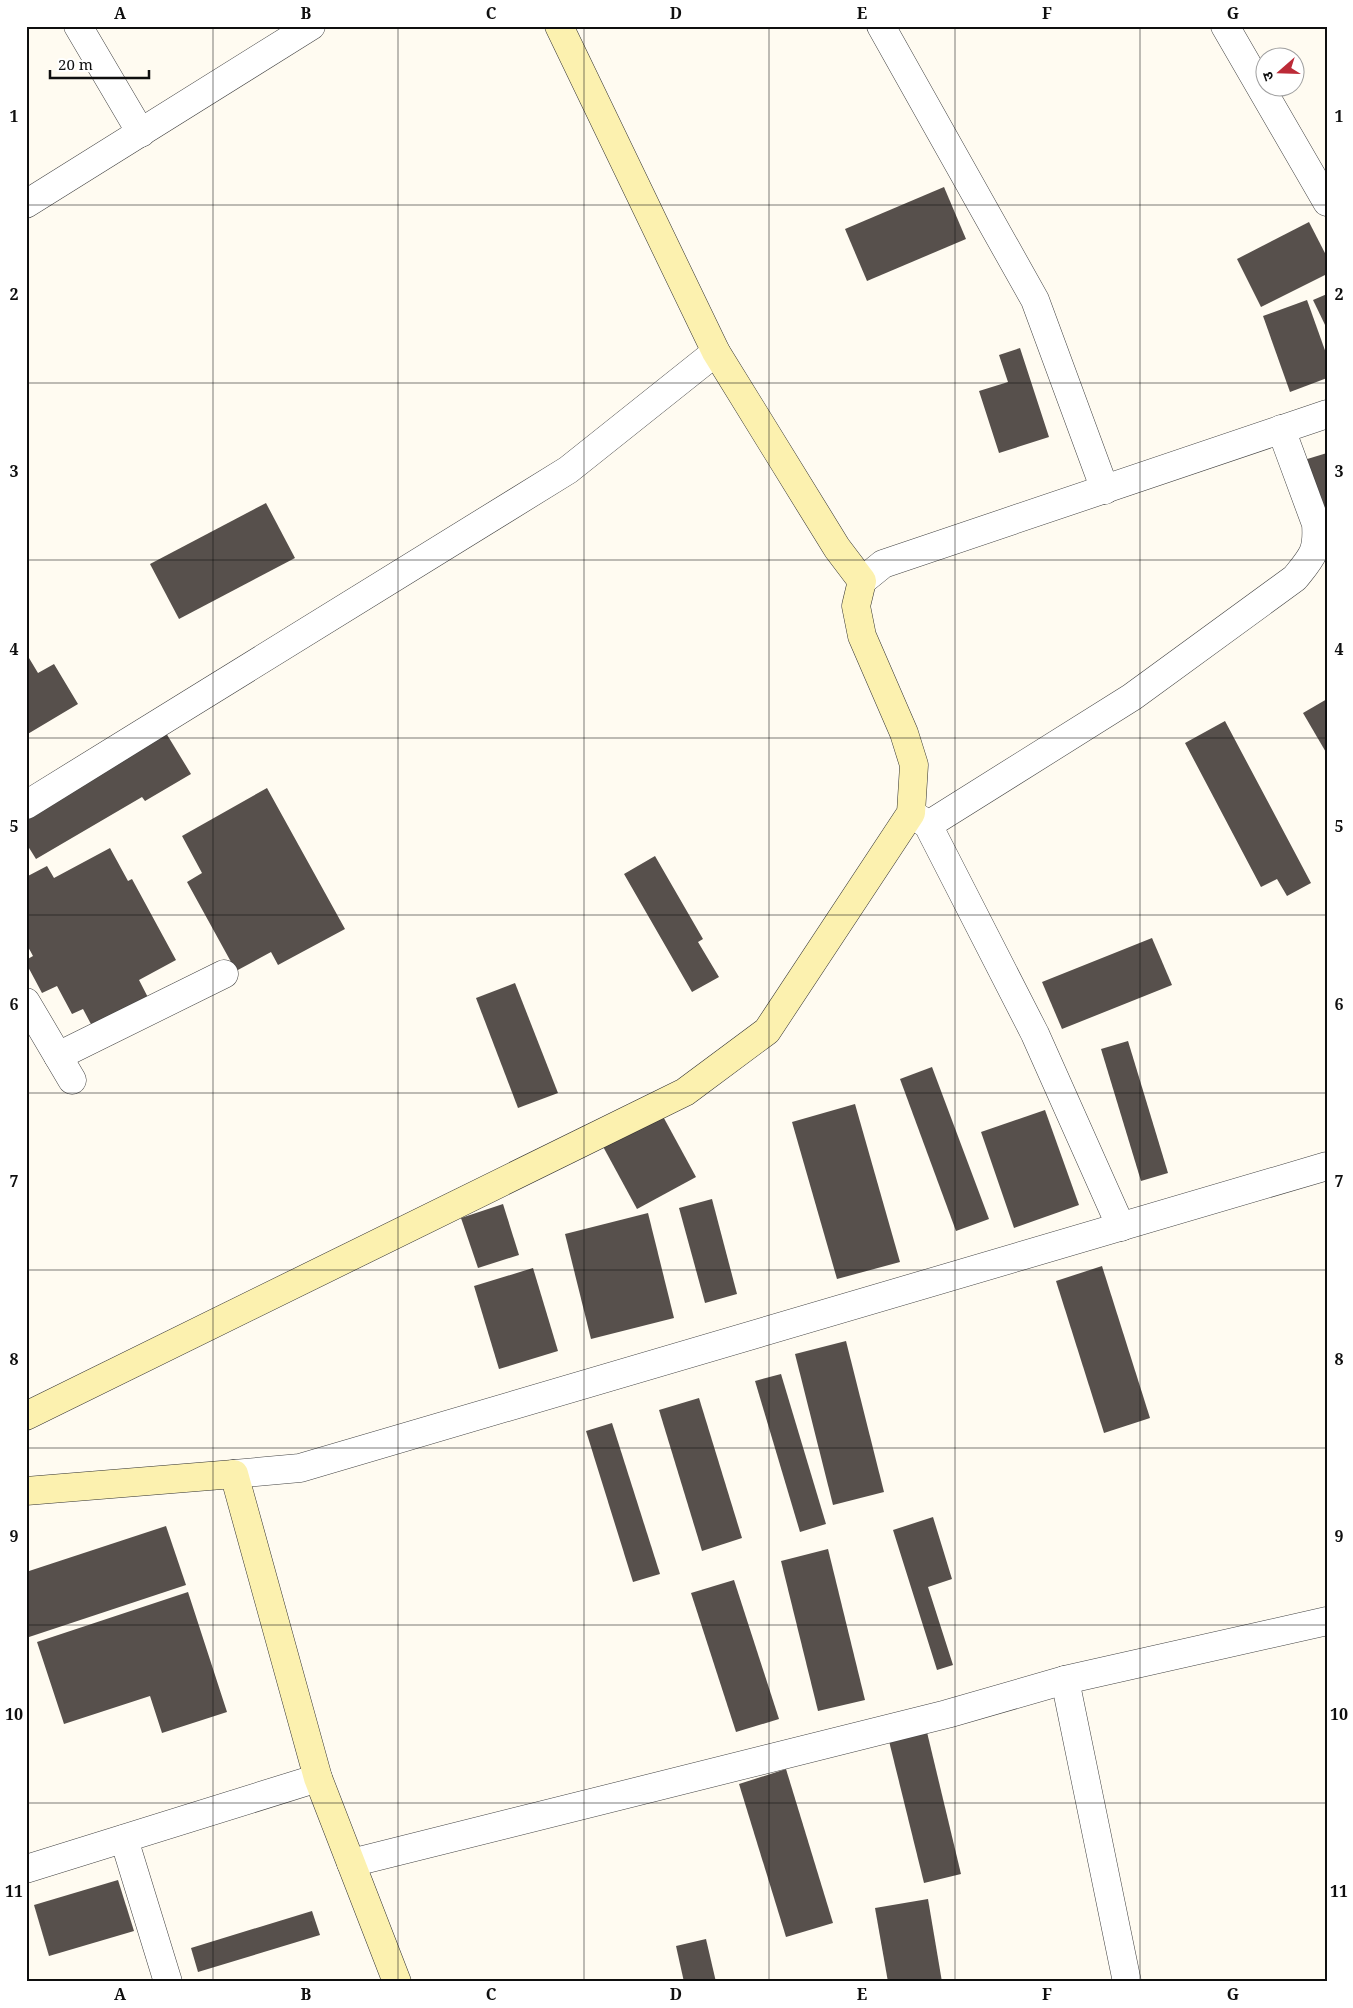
<svg xmlns="http://www.w3.org/2000/svg" width="1353" height="2008" viewBox="0 0 1353 2008" font-family="'Noto Serif','Noto Sans Devanagari',serif">
<style>
.building{fill:#57504c}
.lines{fill:none;stroke-linecap:round;stroke-linejoin:round}
.street-casing{stroke:#424242;stroke-width:29}
.secondary-casing{stroke:#313131;stroke-width:29}
.street{stroke:#fff;stroke-width:28}
.secondary{stroke:#fcf1af;stroke-width:28}
.grid{fill:none;stroke:#0f0f0f;stroke-width:1;stroke-opacity:0.55}
.neatline{fill:none;stroke:#0f0f0f;stroke-width:2}
.grid-label{font-size:16px;text-anchor:middle;font-weight:bold;fill:#0f0f0f}
</style>
<rect width="100%" height="100%" fill="#fffbf1"/>
<g class="building">
<path d="M944,187L966,239L867,281L845,229Z"/>
<path d="M1309,222L1327,257V274L1261,307L1237,259Z"/>
<path d="M1327,294V329L1313,300Z"/>
<path d="M1307,300L1327,356V378L1290,392L1263,316Z"/>
<path d="M1020,348L1049,437L999,453L979,391L1008,382L999,355Z"/>
<path d="M1327,453V537L1304,460Z"/>
<path d="M266,503L295,558L179,619L150,564Z"/>
<path d="M26,653L38,673L54,664L78,704L26,735Z"/>
<path d="M1327,699V754L1303,713Z"/>
<path d="M1225,721L1311,883L1287,896L1277,879L1261,887L1185,743Z"/>
<path d="M166,733L191,774L145,801L142,797L36,859L26,843V815Z"/>
<path d="M267,788L345,929L278,965L271,952L236,971L187,882L202,873L182,836Z"/>
<path d="M110,848L128,881L132,879L176,960L139,980L156,1013L101,1043L83,1009L72,1014L57,986L42,993L26,963V960L33,956L26,943V877L47,866L54,878Z"/>
<path d="M655,856L703,939L698,942L719,977L692,992L624,874Z"/>
<path d="M1152,938L1172,985L1062,1029L1042,982Z"/>
<path d="M515,983L558,1093L518,1108L476,998Z"/>
<path d="M1128,1041L1168,1173L1141,1181L1101,1049Z"/>
<path d="M932,1067L989,1219L956,1231L900,1079Z"/>
<path d="M855,1104L900,1262L837,1279L792,1122Z"/>
<path d="M659,1109L696,1177L637,1209L600,1141Z"/>
<path d="M1045,1110L1079,1205L1014,1228L981,1132Z"/>
<path d="M712,1199L737,1294L705,1303L679,1208Z"/>
<path d="M503,1204L519,1255L478,1268L461,1218Z"/>
<path d="M648,1213L674,1318L591,1339L565,1234Z"/>
<path d="M1102,1266L1150,1418L1104,1433L1056,1281Z"/>
<path d="M533,1268L558,1351L499,1369L474,1286Z"/>
<path d="M846,1341L884,1492L833,1505L795,1354Z"/>
<path d="M781,1374L826,1524L800,1532L755,1381Z"/>
<path d="M699,1398L742,1538L702,1551L659,1410Z"/>
<path d="M612,1423L660,1574L633,1582L586,1431Z"/>
<path d="M933,1517L952,1579L928,1587L953,1665L937,1670L893,1530Z"/>
<path d="M166,1526L186,1585L26,1638V1572Z"/>
<path d="M828,1549L865,1700L818,1711L781,1561Z"/>
<path d="M734,1580L779,1719L736,1732L691,1593Z"/>
<path d="M188,1592L227,1712L162,1733L150,1696L64,1724L37,1642Z"/>
<path d="M926,1728L961,1874L924,1883L888,1737Z"/>
<path d="M786,1769L833,1923L786,1937L739,1784Z"/>
<path d="M118,1880L134,1931L49,1956L34,1905Z"/>
<path d="M928,1899L942,1982H888L875,1908Z"/>
<path d="M312,1911L320,1935L198,1972L191,1948Z"/>
<path d="M706,1939L716,1982H684L676,1946Z"/>
</g>
<g class="lines">
<g class="street-casing">
<g id="street">
<path d="M78,26L141,133"/>
<path d="M881,26L1035,300L1105,490"/>
<path d="M1225,26L1327,202"/>
<path d="M26,204L311,26"/>
<path d="M862,581L883,564L1327,414"/>
<path d="M26,805L568,470L716,352"/>
<path d="M914,815L928,825L1035,1034L1121,1227"/>
<path d="M928,825L1132,697L1295,578C1312,557 1318,552 1316,524L1281,429"/>
<path d="M26,1002L72,1080"/>
<path d="M58,1056L224,974"/>
<path d="M234,1474L300,1468L1327,1166"/>
<path d="M1065,1680L1127,1982"/>
<path d="M124,1839L168,1982"/>
<path d="M351,1863L947,1714L1065,1680L1327,1621"/>
<path d="M26,1869L318,1778"/>
</g>
</g>
<g class="secondary-casing">
<g id="secondary">
<path d="M26,1416L685,1092L767,1031L911,813L914,765L904,733L862,636L856,606L862,581L837,548L716,352L559,26"/>
<path d="M26,1491L234,1474L318,1778L397,1982"/>
</g>
</g>
<use href="#street" class="street"/>
<use href="#secondary" class="secondary"/>
</g>
<path class="grid" d="M213,26V1982M398,26V1982M584,26V1982M769,26V1982M955,26V1982M1140,26V1982M26,205H1327M26,383H1327M26,560H1327M26,738H1327M26,915H1327M26,1093H1327M26,1270H1327M26,1448H1327M26,1625H1327M26,1803H1327"/>
<rect width="1353" height="2008" fill="none" stroke="#ffffff" stroke-width="55"/>
<g transform="translate(1280 72) rotate(250)"><circle r="24" fill="#ffffff" stroke="#9f9f9f"/>
<path d="M0-4L9 19L0 12L-9 19Z" fill="#bc2a37"/>
<text y="-8" font-size="14" font-weight="bold" text-anchor="middle" fill="#0f0f0f">उ</text>
</g>
<path d="M50 70v8h99v-8" fill="none" stroke="#0f0f0f" stroke-width="2.5"/>
<text x="58" y="70" font-size="15" fill="#0f0f0f" stroke="#ffffff" stroke-width="4" paint-order="stroke">20 m</text>
<rect x="28" y="28" width="1298" height="1952" class="neatline"/>
<g class="grid-label">
<text x="120" y="19">A</text>
<text x="306" y="19">B</text>
<text x="491" y="19">C</text>
<text x="676" y="19">D</text>
<text x="862" y="19">E</text>
<text x="1047" y="19">F</text>
<text x="1233" y="19">G</text>
<text x="14" y="122">1</text>
<text x="1339" y="122">1</text>
<text x="14" y="300">2</text>
<text x="1339" y="300">2</text>
<text x="14" y="477">3</text>
<text x="1339" y="477">3</text>
<text x="14" y="655">4</text>
<text x="1339" y="655">4</text>
<text x="14" y="832">5</text>
<text x="1339" y="832">5</text>
<text x="14" y="1010">6</text>
<text x="1339" y="1010">6</text>
<text x="14" y="1187">7</text>
<text x="1339" y="1187">7</text>
<text x="14" y="1365">8</text>
<text x="1339" y="1365">8</text>
<text x="14" y="1542">9</text>
<text x="1339" y="1542">9</text>
<text x="14" y="1720">10</text>
<text x="1339" y="1720">10</text>
<text x="14" y="1897">11</text>
<text x="1339" y="1897">11</text>
<text x="120" y="2000">A</text>
<text x="306" y="2000">B</text>
<text x="491" y="2000">C</text>
<text x="676" y="2000">D</text>
<text x="862" y="2000">E</text>
<text x="1047" y="2000">F</text>
<text x="1233" y="2000">G</text>
</g>
</svg>
